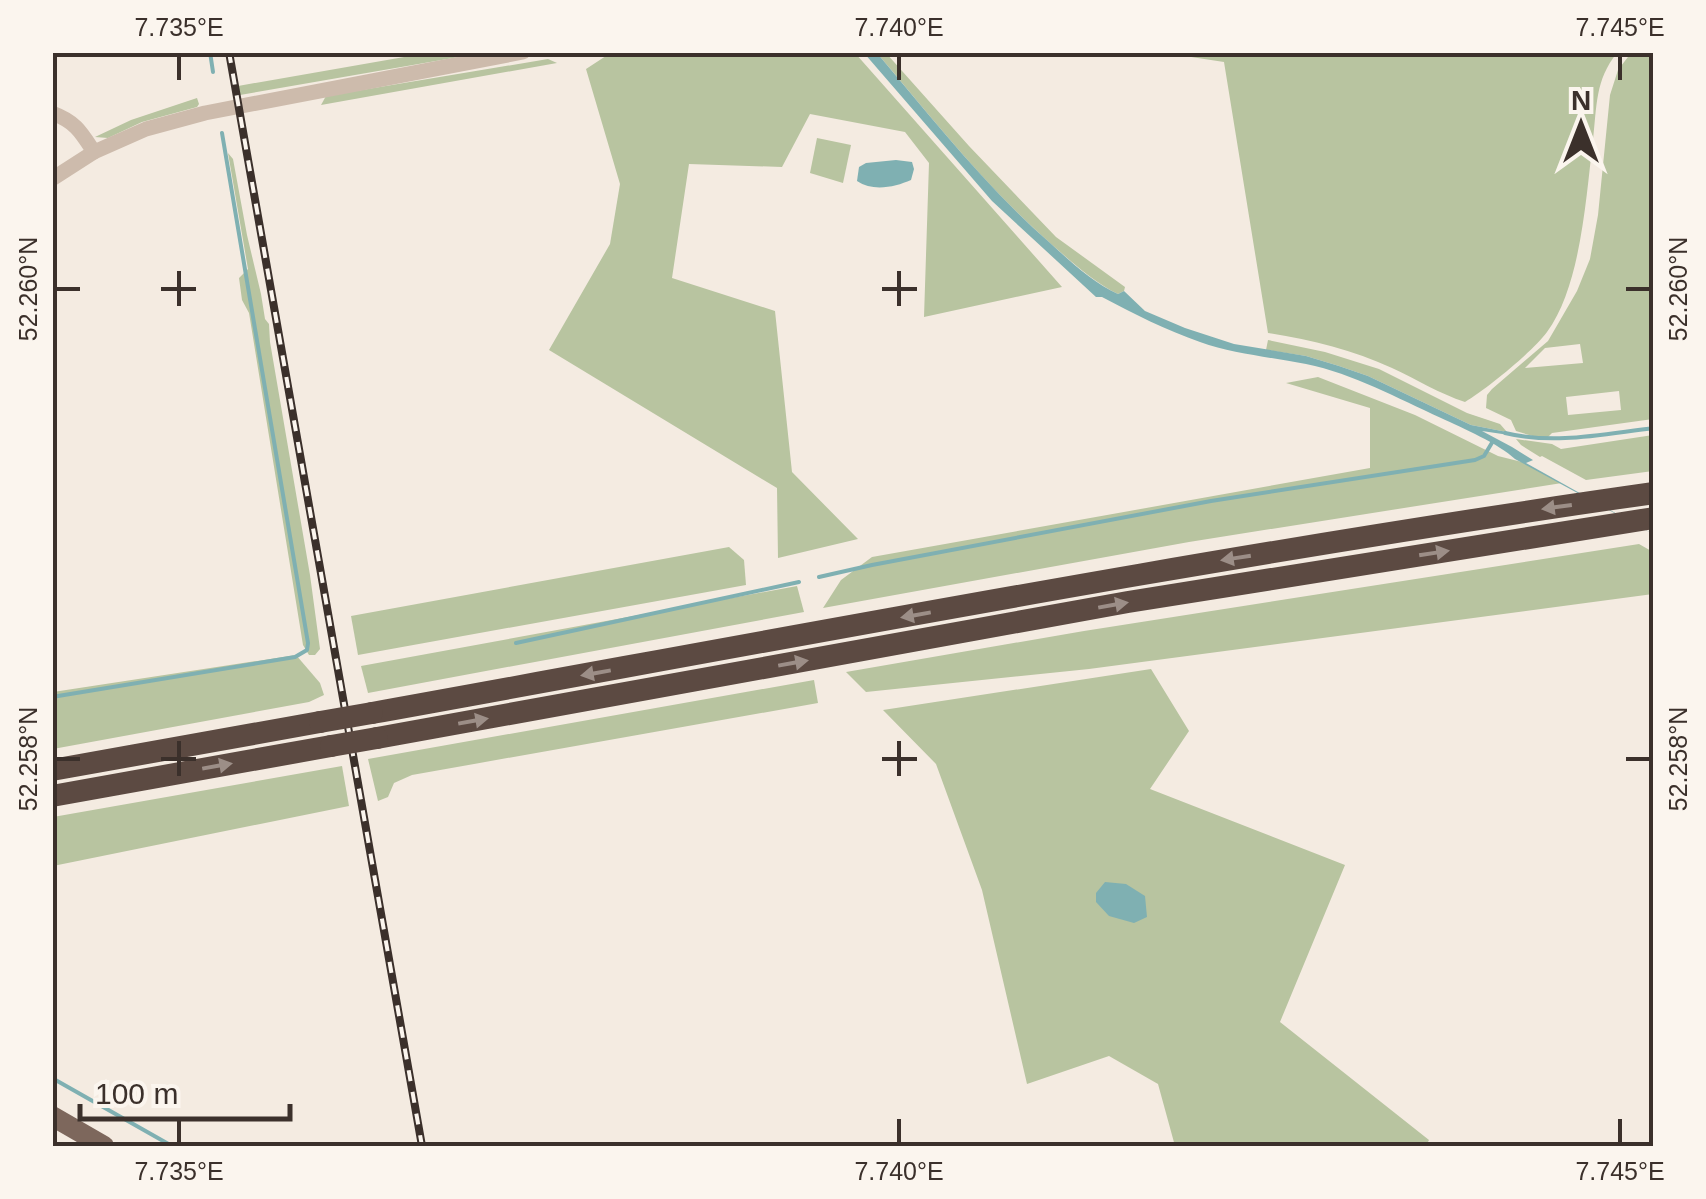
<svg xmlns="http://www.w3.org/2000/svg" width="1706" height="1199" viewBox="0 0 1706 1199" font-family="Arial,sans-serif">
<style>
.green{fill:#b8c4a0;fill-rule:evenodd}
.water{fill:#7fb0b2}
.pier{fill:#f4ebe1}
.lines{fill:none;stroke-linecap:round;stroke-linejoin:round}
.stream{stroke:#7fb0b2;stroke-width:4}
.minor{stroke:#cdbbac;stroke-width:15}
.major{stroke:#7d675c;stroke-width:20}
.highway{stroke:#5c4a42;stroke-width:22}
.rail-casing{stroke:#3b302b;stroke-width:8}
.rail{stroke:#fbf5ee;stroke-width:4;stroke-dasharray:11;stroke-linecap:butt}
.highway-bridge{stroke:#5c4a42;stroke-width:22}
.oneway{fill:#9c8e87}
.ticks{fill:none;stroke:#3b302b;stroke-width:4}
.neatline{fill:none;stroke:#3b302b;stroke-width:4}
.ticks-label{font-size:25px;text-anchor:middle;fill:#3b302b}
</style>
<rect width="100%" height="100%" fill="#f4ebe1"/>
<g class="green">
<path d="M616,52L855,53L1062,287L924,317L929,163L905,132L810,114L782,167L689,164L672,278L775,311L792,472L858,539L778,558L777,488L549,350L610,244L620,184L586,69L609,54Z"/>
<path d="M427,53H482L240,95L238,86Z"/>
<path d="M877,53H886L969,146L1056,237L1125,287L1124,291L1118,294C1093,282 1071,261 1050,243C985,186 932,118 877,53Z"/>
<path d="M1175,53H1617C1595,80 1597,106 1593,140C1586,197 1581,286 1547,332C1531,353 1488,388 1465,402C1440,394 1416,379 1392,368C1353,350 1311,340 1268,333L1224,62L1178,55Z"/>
<path d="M1631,53H1653V419L1552,433L1548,437L1539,438L1516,431L1511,420L1486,408L1487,395L1492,389L1548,341L1577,291L1590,259L1598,215L1610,95L1618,70ZM1580,344L1583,363L1525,368L1545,348ZM1619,391L1621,410L1568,415L1566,397Z"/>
<path d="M548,59L557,63L321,105L326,96Z"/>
<path d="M197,98L199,104L197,107L142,122L108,138L95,137L131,120Z"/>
<path d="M817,138L851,145L843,183L810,173Z"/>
<path d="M228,153L233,159L247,235L261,294L265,319L269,324L270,342L310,575L320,649L315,655H309L303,645L249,313L242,300L239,278L248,269Z"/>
<path d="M1268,340L1325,352L1379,369L1467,413L1500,424L1507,432L1471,425L1368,376L1339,366L1306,356L1266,350Z"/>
<path d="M1318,377L1415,415L1498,456L1526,463L1562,483L1189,542L823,608L841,580L872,557L1370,468V408L1286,383Z"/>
<path d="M1653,435V471L1586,480L1542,456L1540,457L1521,445L1516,439L1552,444L1561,449Z"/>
<path d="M1639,544L1653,552V594L1089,669L866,692L846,672L1084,631Z"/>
<path d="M729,547L744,560L746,585L358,655L351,616Z"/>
<path d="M797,586L804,612L368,693L361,666Z"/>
<path d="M296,655L320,683L324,695L309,702L53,749V692Z"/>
<path d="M1151,669L1189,731L1150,789L1345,865L1280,1022L1429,1140L1426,1146H1175L1158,1084L1109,1056L1027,1084L982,890L936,764L883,710Z"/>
<path d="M814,680L818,703L412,775L394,783L388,797L378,801L368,759Z"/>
<path d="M342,766L349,806L53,866V817Z"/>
</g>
<g class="water">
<path d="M864,53H877C932,118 985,186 1049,242C1070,261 1092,282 1118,294L1124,291L1145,311L1185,328L1234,344L1306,356L1339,366L1368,376L1471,425L1507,432L1509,435L1482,431L1512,447L1653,534L1515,459C1499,444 1463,428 1441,418C1397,398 1354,374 1306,364C1270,357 1234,354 1200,342C1166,330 1134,314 1102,297H1096L992,201Z"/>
<path d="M896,160L912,162L914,169L911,180C895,187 873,192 857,181L859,167L866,163Z"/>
<path d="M1105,882L1126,884L1145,896L1147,917L1134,923L1109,916L1096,902V893Z"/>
</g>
<path class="pier" d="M1538,458L1654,521L1653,534L1526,463Z"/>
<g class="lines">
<g class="stream">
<path d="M210,52L213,72"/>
<path d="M1505,433C1555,445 1603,434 1654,428"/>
<path d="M819,577L872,565L1211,501L1475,460L1484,456L1493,441"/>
<path d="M516,643L799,582"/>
<path d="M52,697L295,657L307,650L308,643L222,133"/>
<path d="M52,1078L172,1146"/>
</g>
<g class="minor">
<path d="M52,113C76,122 81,132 94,152"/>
<path d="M52,179L94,152L146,129L205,113L523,52"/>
</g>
<path class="major" d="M52,1116L104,1146"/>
<g class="highway">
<path d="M372,713C799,636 1224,554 1654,493"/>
<path d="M377,738L1128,602L1654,518"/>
<path d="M52,770L320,722"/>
<path d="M52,796L331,746"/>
</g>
<g class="rail-casing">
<path id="rail" d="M229,52L422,1146"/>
</g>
<use href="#rail" class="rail"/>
<g class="highway-bridge">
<path d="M320,722L372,713"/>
<path d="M331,746L377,738"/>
</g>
</g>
<defs><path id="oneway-solid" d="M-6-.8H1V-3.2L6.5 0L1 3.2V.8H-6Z" transform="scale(2.5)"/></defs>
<g class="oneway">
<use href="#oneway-solid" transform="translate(1557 507) rotate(172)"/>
<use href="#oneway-solid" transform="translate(1434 553) rotate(-9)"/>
<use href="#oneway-solid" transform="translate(1236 558) rotate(171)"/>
<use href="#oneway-solid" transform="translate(1113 605) rotate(-10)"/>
<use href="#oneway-solid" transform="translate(916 615) rotate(170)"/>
<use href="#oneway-solid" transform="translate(793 663) rotate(-10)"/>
<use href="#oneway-solid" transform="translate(596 673) rotate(170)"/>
<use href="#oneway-solid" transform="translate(473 721) rotate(-10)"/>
<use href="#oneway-solid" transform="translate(217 766) rotate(-10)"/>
</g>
<path class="ticks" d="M179,55V80M899,55V80M1620,55V80M179,271V306M899,271V306M55,289H80M161,289H196M882,289H917M1626,289H1651M179,741V776M899,741V776M55,759H80M161,759H196M882,759H917M1626,759H1651M179,1119V1144M899,1119V1144M1620,1119V1144"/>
<rect width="1706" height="1199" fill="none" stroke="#fbf5ee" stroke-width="110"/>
<g transform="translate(1581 125)" stroke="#fbf5ee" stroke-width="8" paint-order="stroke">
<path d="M0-8L18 38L0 25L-18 38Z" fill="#3b302b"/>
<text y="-15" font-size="28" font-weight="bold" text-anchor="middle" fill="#3b302b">N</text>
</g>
<path d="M80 1104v15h210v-15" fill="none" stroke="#3b302b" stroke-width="5"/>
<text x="95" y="1104" font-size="30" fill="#3b302b" stroke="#fbf5ee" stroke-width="8" paint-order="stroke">100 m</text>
<rect x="55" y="55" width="1596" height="1089" class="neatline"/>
<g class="ticks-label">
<text x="179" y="36">7.735°E</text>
<text x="899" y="36">7.740°E</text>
<text x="1620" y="36">7.745°E</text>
<text transform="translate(28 289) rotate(-90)" y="9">52.260°N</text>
<text transform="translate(1678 289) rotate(-90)" y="9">52.260°N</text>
<text transform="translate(28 759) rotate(-90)" y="9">52.258°N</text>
<text transform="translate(1678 759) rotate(-90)" y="9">52.258°N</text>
<text x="179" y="1180">7.735°E</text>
<text x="899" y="1180">7.740°E</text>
<text x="1620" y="1180">7.745°E</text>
</g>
</svg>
